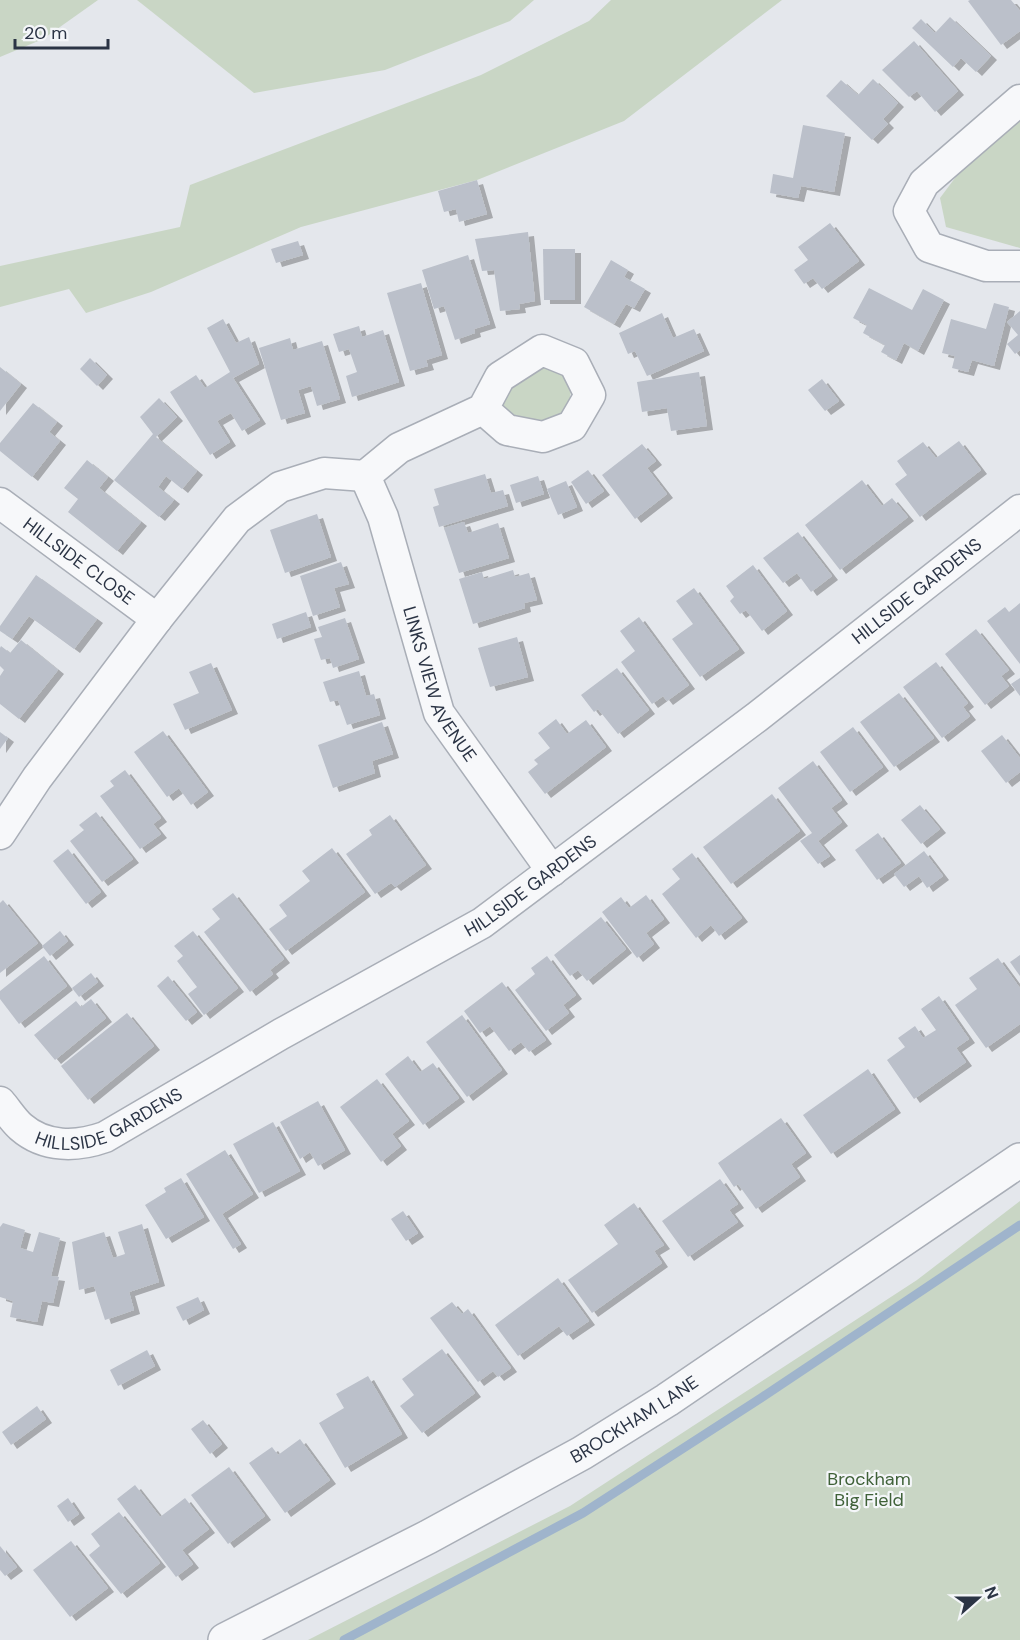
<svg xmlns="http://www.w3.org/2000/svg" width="1020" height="1640" viewBox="0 0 1020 1640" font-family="'DM Sans',sans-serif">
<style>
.green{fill:#c9d6c5}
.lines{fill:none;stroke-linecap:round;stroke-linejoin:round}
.stream{stroke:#9fb4cc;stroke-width:9}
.building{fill:#bbc0ca;filter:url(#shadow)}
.minor-casing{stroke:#a9aeb7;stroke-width:33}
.tertiary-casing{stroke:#a9aeb7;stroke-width:36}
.minor{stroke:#f7f8fa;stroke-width:30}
.tertiary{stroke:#f7f8fa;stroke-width:33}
.labels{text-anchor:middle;stroke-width:4.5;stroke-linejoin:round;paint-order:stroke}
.street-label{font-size:18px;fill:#2b3445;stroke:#f4f6f9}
.park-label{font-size:18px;fill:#3f6138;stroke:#f4f6f9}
</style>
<defs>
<filter id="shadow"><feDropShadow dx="6" dy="4" stdDeviation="0" flood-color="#0004"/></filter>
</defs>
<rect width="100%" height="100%" fill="#e4e7ec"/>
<g class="green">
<path d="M0,0H98L43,39L0,57Z"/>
<path d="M137,0H534L510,21L385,70L254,93Z"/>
<path d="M611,0H782L624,121L477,180L301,227L151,292L86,313L69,289L0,307V266L180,227L190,185L481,75L589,21Z"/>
<path d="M1020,120V248L946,227L940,198L961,170Z"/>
<path d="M538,365H556L572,381L569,406L558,421L531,422L506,417L500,399L501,389Z"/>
<path d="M1020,1201V1640H308L570,1506L917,1280Z"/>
</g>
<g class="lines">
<path class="stream" d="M344,1640L583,1513L761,1398L1020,1225"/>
</g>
<g class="building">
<path d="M970,0H1011L1020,11V31L1001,45L968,1Z"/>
<path d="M950,17L991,56L976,72L961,58L953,67L912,28L921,19L935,33Z"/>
<path d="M914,41L958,91L935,112L917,91L909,97L882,70Z"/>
<path d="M873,79L898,103L883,119L888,124L872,140L826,96L841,80L858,95Z"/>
<path d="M803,125L845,133L834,192L801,186L798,198L770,193L773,174L793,178Z"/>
<path d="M477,180L487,214L459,222L456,209L444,212L438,191Z"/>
<path d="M830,223L859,261L822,289L813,278L804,284L794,270L808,260L798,247Z"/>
<path d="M528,232L535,301L519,304L520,309L500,311L494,270L482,271L475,239Z"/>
<path d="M298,241L303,255L276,263L271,249Z"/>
<path d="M543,249H575V300H544Z"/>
<path d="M468,255L490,324L474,329L475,333L455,340L444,306L434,309L422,270Z"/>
<path d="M611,260L628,270L624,277L645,289L634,308L626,304L614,324L584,307Z"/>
<path d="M421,283L442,355L426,360L428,366L410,371L387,293Z"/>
<path d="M869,288L912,310L923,289L944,300L918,351L904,343L896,360L881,352L885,345L863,333L867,325L853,318Z"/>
<path d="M994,303L1009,307L994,366L972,360L968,372L952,368L955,356L942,353L951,319L986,329Z"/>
<path d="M1020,311V350L1015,354L1007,344L1018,335L1007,322Z"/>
<path d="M662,313L673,338L694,329L704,351L647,376L635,351L628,354L619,333Z"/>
<path d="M223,319L236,343L249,337L259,364L233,378L260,420L242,431L231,413L217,421L230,442L210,455L170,392L196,375L205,388L230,372L207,328Z"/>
<path d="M359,326L362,337L383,330L399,382L352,397L346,376L357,372L349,349L339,352L333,334Z"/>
<path d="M290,338L293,350L322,341L340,399L317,406L311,386L298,390L305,413L281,420L259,348Z"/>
<path d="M90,358L107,375L97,386L80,369Z"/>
<path d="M0,367L21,384L0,411Z"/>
<path d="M699,372L707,426L671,431L667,408L642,412L637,382Z"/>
<path d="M822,379L839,401L825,411L808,390Z"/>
<path d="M159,398L177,417L156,437L197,471L182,489L166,476L158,487L174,500L159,517L114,480L153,434L140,417Z"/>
<path d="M33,403L57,422L49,432L60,441L32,477L0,451V443Z"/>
<path d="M959,441L981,470L920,517L895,484L907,475L897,461L923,442L936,458Z"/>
<path d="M642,444L656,461L647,468L667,494L635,519L602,475Z"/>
<path d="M87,460L108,477L99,488L141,522L117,551L68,512L78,499L64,488Z"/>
<path d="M588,470L604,491L586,504L571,482Z"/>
<path d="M485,474L491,493L503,490L508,506L439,527L433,507L439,505L434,489Z"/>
<path d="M538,476L544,494L516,503L510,485Z"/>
<path d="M862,480L882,506L892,498L908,517L840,570L805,525Z"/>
<path d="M566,481L577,507L558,515L547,489Z"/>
<path d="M317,514L331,557L285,573L270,530Z"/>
<path d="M464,522L468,533L498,523L509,558L459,573L444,528Z"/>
<path d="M798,532L832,576L811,592L797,573L783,583L763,558Z"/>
<path d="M341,562L349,584L334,588L340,607L313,616L300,576Z"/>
<path d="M753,565L787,611L762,631L746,610L740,614L730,601L734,597L726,586Z"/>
<path d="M513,570L515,577L529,573L537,600L524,603L525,608L473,624L459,579L482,572L484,579Z"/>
<path d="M36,575L97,619L74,649L29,616L12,639L0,631V626Z"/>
<path d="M694,588L739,649L700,677L672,639L693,624L676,601Z"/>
<path d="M1020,603V664L987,621L1005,607L1009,612Z"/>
<path d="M306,612L311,627L277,639L272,624Z"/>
<path d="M639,617L689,685L667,701L663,696L652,704L621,662L635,651L620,631Z"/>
<path d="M345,618L359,659L333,668L330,658L321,660L314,639L322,637L318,627Z"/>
<path d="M976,629L1009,670L1001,676L1009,686L985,705L945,654Z"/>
<path d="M517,637L528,677L490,687L478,648Z"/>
<path d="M21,640L58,670L19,719L0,704V676L4,670L0,666V648L1,646L10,653Z"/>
<path d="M936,662L968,703L963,707L970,716L942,738L903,687Z"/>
<path d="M211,663L232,710L185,730L173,704L199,693L189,672Z"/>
<path d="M617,668L649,710L618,734L598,709L594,712L581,695Z"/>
<path d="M359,671L366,696L374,694L380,715L347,725L338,700L330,702L323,682Z"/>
<path d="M1020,678V696L1011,684Z"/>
<path d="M899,693L934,738L894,767L860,722Z"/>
<path d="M556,719L567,734L586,720L606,747L545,794L528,772L538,764L534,760L550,748L538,733Z"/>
<path d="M382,722L393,754L372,761L375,773L333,788L318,745Z"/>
<path d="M853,727L883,767L850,792L820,752Z"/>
<path d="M163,731L208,792L191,805L179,788L167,797L134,752Z"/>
<path d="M0,732L8,738L0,749Z"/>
<path d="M1002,735L1020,758V772L1006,783L981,751Z"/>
<path d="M813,761L842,800L831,808L842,822L818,841L830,856L818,864L800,841L812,833L778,788Z"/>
<path d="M125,770L161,818L153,824L161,834L140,849L100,796L114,786L110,781Z"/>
<path d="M772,794L800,831L731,884L703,847Z"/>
<path d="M920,805L940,829L921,844L901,820Z"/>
<path d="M96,812L133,859L102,882L70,841L84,830L79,825Z"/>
<path d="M390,815L426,865L395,887L391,883L375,894L346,854L372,835L369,830Z"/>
<path d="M878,833L901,863L877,880L855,850Z"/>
<path d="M332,848L365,892L286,951L269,929L287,916L279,905L310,881L302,871Z"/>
<path d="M68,849L101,892L86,904L53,861Z"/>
<path d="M924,851L943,876L927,888L919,876L904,887L894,874Z"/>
<path d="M692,853L742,918L719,936L711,925L696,938L662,894L680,879L672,869Z"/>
<path d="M233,893L284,959L270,970L273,974L250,992L204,932L220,919L212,909Z"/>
<path d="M646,895L664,919L646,933L654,944L637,958L602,912L621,897L629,908Z"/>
<path d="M3,900L38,943L0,973V903Z"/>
<path d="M601,917L626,949L587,981L578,970L570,976L554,955Z"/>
<path d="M60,931L68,941L50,956L42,946Z"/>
<path d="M193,931L238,988L204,1015L188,994L197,987L177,961L183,956L174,946Z"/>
<path d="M1020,955V976L1010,962Z"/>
<path d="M44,956L67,986L19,1024L0,999V991Z"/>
<path d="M547,956L576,995L563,1005L569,1013L546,1031L515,990L535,974L531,968Z"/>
<path d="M998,958L1020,988V1024L986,1048L955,1005L977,989L969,978Z"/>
<path d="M91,973L98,982L79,997L72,988Z"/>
<path d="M168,976L197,1012L186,1021L157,986Z"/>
<path d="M502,982L546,1040L529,1052L521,1042L509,1051L490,1026L480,1033L464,1011Z"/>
<path d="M939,996L969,1039L956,1048L966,1062L914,1099L887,1060L905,1047L898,1038L915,1026L923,1038L936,1030L921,1009Z"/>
<path d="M91,999L106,1018L55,1060L34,1035L76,1001L81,1007Z"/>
<path d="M127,1013L154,1046L88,1100L61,1066Z"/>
<path d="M462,1015L502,1070L467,1097L426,1042Z"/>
<path d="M408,1056L420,1072L433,1063L459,1098L423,1125L385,1074Z"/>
<path d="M868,1069L895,1109L831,1154L803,1115Z"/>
<path d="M377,1079L409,1121L392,1134L401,1146L381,1162L340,1107Z"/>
<path d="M318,1101L345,1150L318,1166L310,1152L300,1159L280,1122Z"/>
<path d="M781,1118L806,1153L791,1164L800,1177L756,1209L738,1184L734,1187L718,1163Z"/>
<path d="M273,1122L300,1171L259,1193L233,1144Z"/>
<path d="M225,1150L253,1194L222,1214L241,1244L233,1249L186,1174Z"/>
<path d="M181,1178L204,1217L166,1239L145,1205L166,1192L164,1188Z"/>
<path d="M720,1179L738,1204L729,1210L738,1222L688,1257L662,1221Z"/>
<path d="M634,1203L664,1245L654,1251L662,1263L592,1313L568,1280L618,1244L604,1225Z"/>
<path d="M403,1211L418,1233L406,1241L391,1219Z"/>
<path d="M3,1223L25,1230L20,1248L33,1252L39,1232L60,1238L51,1276L59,1277L53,1303L42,1301L37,1322L10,1317L13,1301L0,1297V1227Z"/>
<path d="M142,1224L159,1282L129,1292L134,1310L105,1320L94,1286L79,1290L72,1242L104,1232L113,1258L125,1254L118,1232Z"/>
<path d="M558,1278L589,1321L567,1336L559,1326L518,1356L495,1325Z"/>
<path d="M198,1297L204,1310L183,1321L176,1307Z"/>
<path d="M452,1302L462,1314L468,1309L511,1368L498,1377L493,1371L478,1382L430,1318Z"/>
<path d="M442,1349L475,1393L422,1433L400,1406L414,1395L402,1379Z"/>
<path d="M147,1350L155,1366L118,1386L110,1370Z"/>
<path d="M368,1376L402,1434L345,1468L319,1423L344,1408L336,1394Z"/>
<path d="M37,1406L46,1419L11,1445L2,1432Z"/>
<path d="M203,1420L222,1444L210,1454L191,1429Z"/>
<path d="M300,1439L330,1480L285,1513L249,1463L272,1447L278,1455Z"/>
<path d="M229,1467L265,1516L228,1544L191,1495Z"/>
<path d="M135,1485L160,1517L185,1498L209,1529L182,1550L193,1564L176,1577L117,1499Z"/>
<path d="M68,1498L79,1514L68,1522L57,1506Z"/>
<path d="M119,1512L160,1563L121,1594L89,1555L100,1546L91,1534Z"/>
<path d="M71,1541L108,1588L70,1617L33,1570Z"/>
<path d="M0,1546L17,1567L5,1576L0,1570Z"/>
</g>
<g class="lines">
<g class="minor-casing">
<g id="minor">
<path d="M1020,100L924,183L909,211L929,247L986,266H1020"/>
<path id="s1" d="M365,476L383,517L439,713L552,871"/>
<path id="s2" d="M0,503L157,619"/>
<path d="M0,834L37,778L157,619L237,519L280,487L324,473L365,476L399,448L483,409L500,377L542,350L574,363L590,395L572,426L543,437L507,430L483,409"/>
<path id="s3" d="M0,1102C7,1110 13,1120 21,1127C45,1148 77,1147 105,1137L281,1034L482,923L757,717L1020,510"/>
</g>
</g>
<g class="tertiary-casing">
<g id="tertiary">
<path id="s4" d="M225,1640L428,1537L582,1453L667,1400L1020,1160"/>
</g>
</g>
<use href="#minor" class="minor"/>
<use href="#tertiary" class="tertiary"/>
</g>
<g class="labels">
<g class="street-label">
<text dy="6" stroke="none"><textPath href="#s2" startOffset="98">HILLSIDE CLOSE</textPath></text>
<text dy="6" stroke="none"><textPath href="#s3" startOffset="1102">HILLSIDE GARDENS</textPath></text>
<text dy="6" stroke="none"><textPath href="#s1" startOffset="222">LINKS VIEW AVENUE</textPath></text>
<text dy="6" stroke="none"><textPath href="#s3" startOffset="616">HILLSIDE GARDENS</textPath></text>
<text dy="6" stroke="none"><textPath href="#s3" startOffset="130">HILLSIDE GARDENS</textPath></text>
<text dy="6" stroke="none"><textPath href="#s4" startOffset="465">BROCKHAM LANE</textPath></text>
</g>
<g class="park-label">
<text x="869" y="1485">Brockham<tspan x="869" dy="21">Big Field</tspan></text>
</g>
</g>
<g transform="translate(978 1598) rotate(69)" stroke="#f4f6f9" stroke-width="4.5" paint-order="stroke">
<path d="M0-4.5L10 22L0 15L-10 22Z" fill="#2b3445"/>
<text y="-9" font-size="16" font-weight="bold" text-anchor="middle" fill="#2b3445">N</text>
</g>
<path d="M15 39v9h93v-9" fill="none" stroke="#2b3445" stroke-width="3"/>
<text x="24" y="39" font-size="18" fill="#2b3445" stroke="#f4f6f9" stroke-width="4.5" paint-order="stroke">20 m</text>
</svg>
